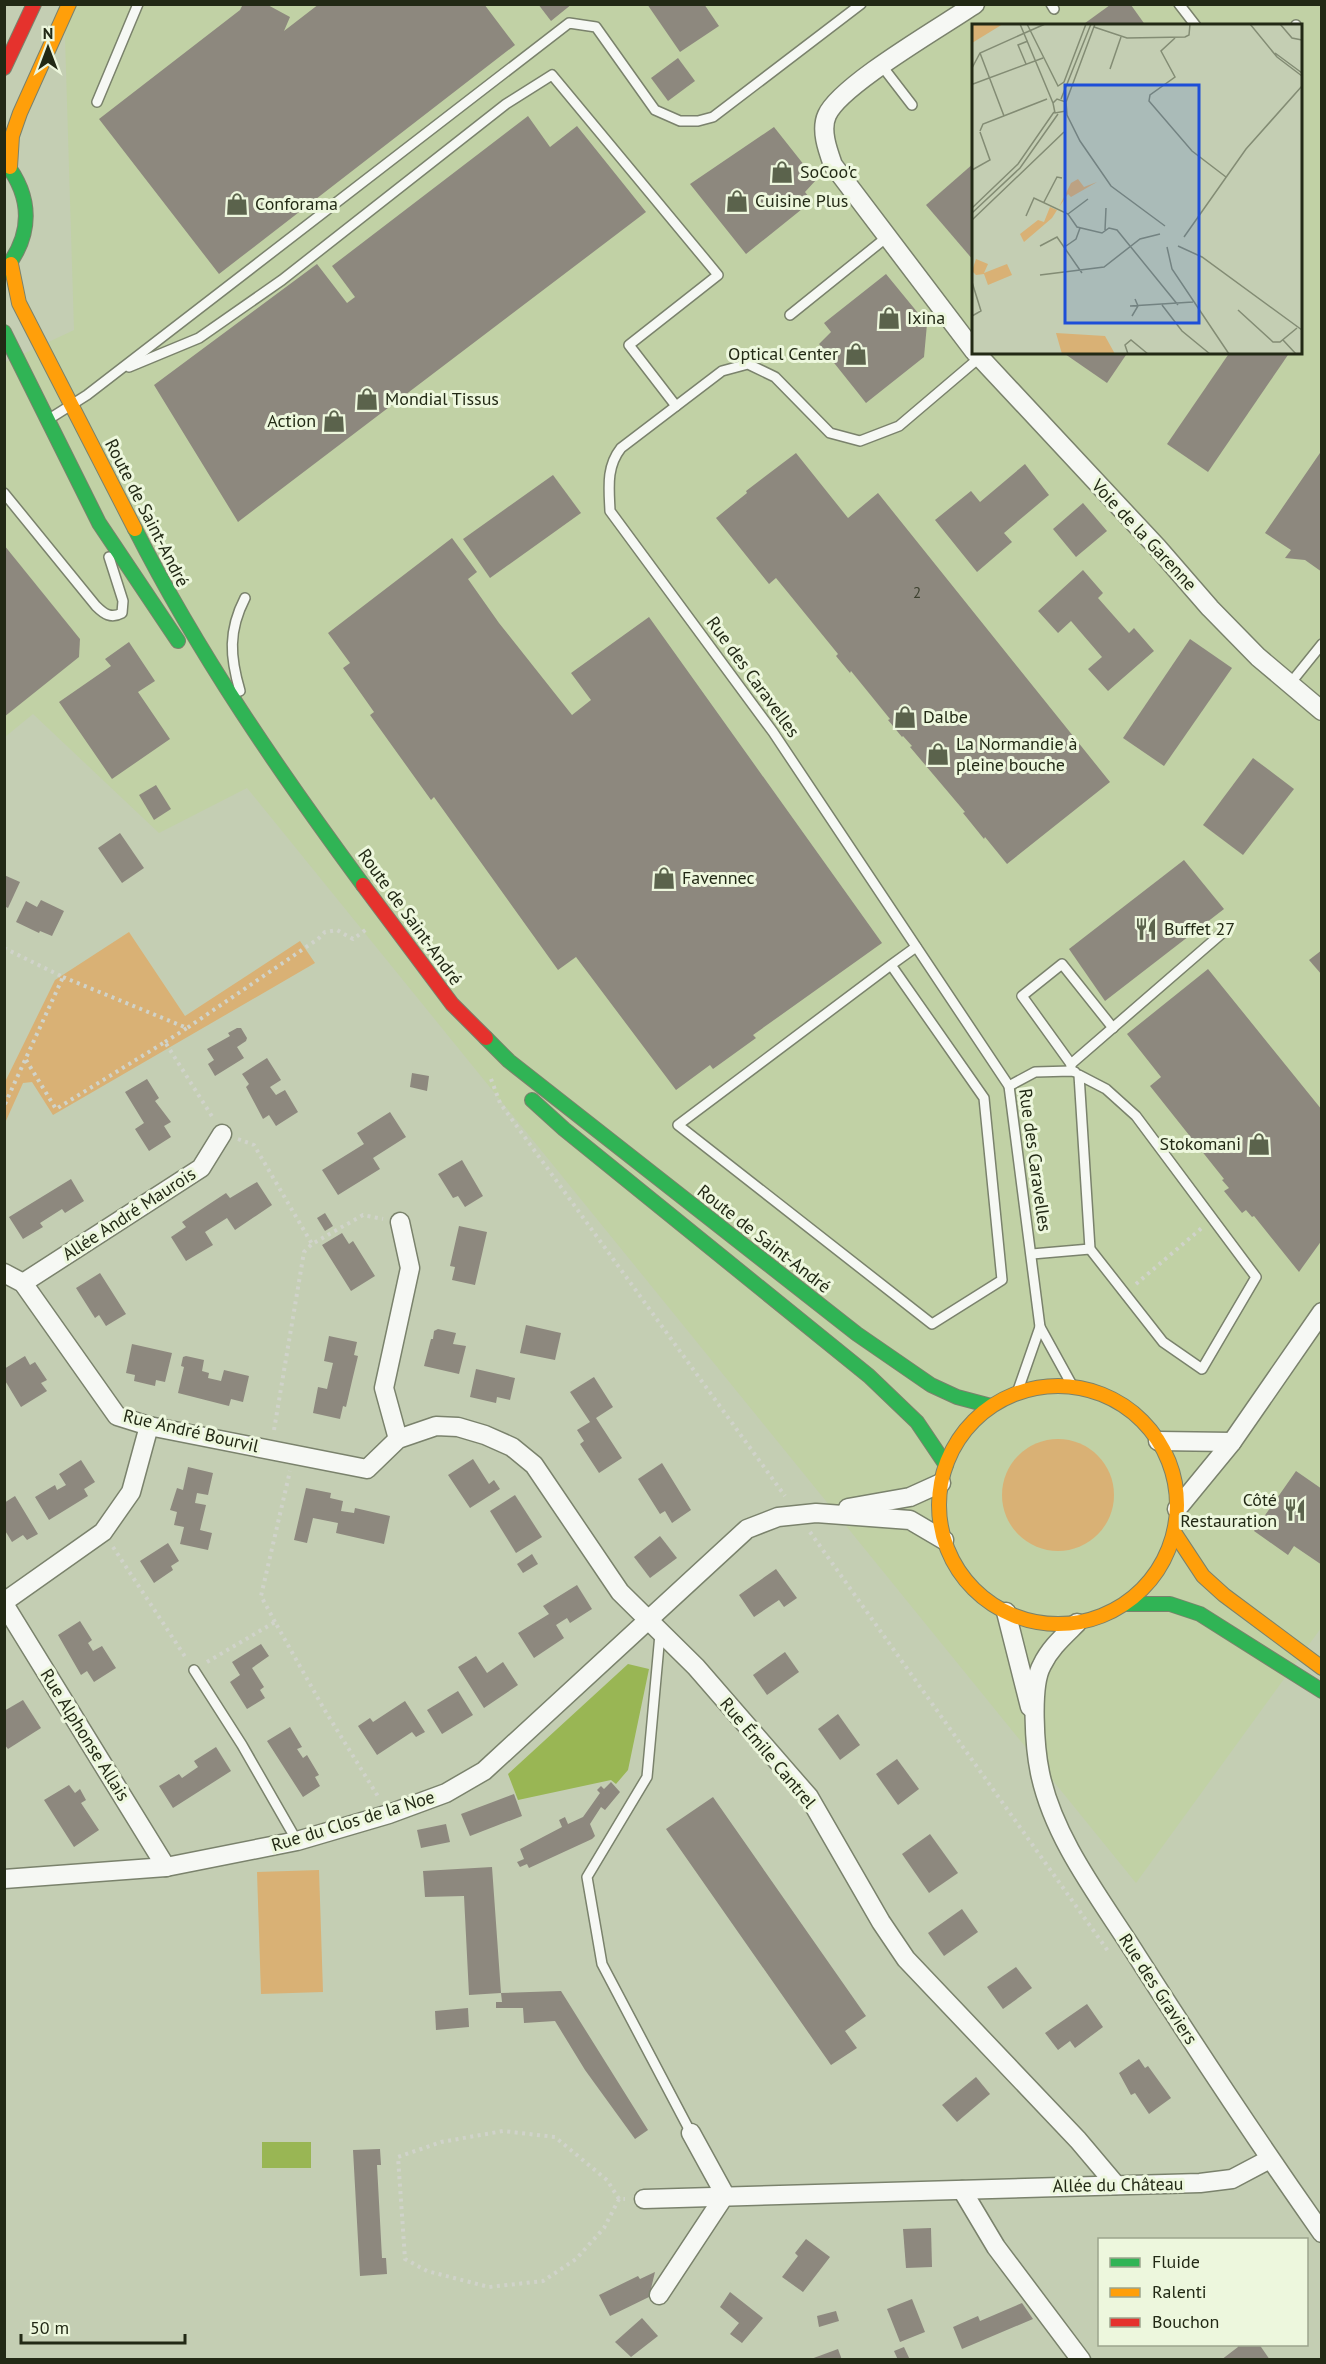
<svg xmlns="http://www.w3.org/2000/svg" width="1326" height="2364" viewBox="0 0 1326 2364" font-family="'PT Sans',sans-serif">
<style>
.built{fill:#c1d1a5;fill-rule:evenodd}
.green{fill:#d9b175}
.water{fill:#99b654}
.building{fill:#8d887e}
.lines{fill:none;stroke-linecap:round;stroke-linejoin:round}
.lane-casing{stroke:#7a826c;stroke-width:12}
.street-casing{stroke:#7a826c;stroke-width:21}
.fast-casing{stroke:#7a826c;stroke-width:16}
.slow-casing{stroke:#7a826c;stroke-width:16}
.jam-casing{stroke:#7a826c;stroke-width:16}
.path{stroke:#d0d3ca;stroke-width:4;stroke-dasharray:3 4.5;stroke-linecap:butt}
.lane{stroke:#f6f8f4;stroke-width:9}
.street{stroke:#f6f8f4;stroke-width:18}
.fast{stroke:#30b455;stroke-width:14}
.slow{stroke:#ff9f0a;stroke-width:14}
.jam{stroke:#e5322d;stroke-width:14}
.labels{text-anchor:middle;stroke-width:6;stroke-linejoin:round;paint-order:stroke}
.number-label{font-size:15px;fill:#3d412f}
.poi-label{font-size:18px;fill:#222915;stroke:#edf7dd;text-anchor:start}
.street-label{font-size:18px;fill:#222915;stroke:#edf7dd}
.inset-road{fill:none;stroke:#838c74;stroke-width:1.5}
.view{fill:#1d4ed8;fill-opacity:0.15;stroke:#1d4ed8;stroke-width:3}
.inset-edge{fill:none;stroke:#222915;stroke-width:3}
</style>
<rect width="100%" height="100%" fill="#c4ceb3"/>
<path class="built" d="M64,5H1321V1628L1136,1883L247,788L159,833L33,714L5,737L4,363L74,330ZM974,26H1300V352H974Z"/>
<g class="green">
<path d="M129,932L185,1016L300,941L315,963L53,1115L32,1082L23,1083L5,1123V1082L55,980Z"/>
<circle cx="1058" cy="1495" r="56"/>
<path d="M319,1870L323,1992L261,1994L257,1872Z"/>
</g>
<g class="water">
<path d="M628,1664L649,1669L628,1770L616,1784L611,1780L518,1800L508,1774Z"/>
<rect x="262" y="2142" width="49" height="26"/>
</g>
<g class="building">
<path d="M243,4H266L290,17L284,31L319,4H484L515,45L219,274L99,119L240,10Z"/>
<path d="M538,4H572L551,21Z"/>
<path d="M647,4H704L719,26L680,52Z"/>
<path d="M1110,5H1131L1146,26H1081Z"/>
<path d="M678,58L695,81L668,101L651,78Z"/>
<path d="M528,116L550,147L577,126L646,212L238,522L154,385L317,264L347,303L355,297L332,266Z"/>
<path d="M774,127L816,180L805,192L812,201L746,254L690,184Z"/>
<path d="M974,163V261L926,205Z"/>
<path d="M886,274L927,324L924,357L866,403L819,344L831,332L824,323Z"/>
<path d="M1066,352H1128L1107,383L1065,354Z"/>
<path d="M1230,352H1290L1208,472L1167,444Z"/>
<path d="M1322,450V572L1305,560L1285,558L1291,550L1265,533Z"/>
<path d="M796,453L848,518L878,493L1110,782L1007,864L985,837L984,839L963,813L965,812L910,747L912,746L903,736L902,737L888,720L890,719L851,671L850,673L836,656L838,654L776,578L769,584L716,518L747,493L746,491Z"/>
<path d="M1025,464L1049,495L1004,533L1012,542L977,572L935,520L971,491L980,502Z"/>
<path d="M553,475L581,513L490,578L463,539Z"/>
<path d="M1083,503L1107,531L1076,557L1053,529Z"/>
<path d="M452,538L477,572L468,579L499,623L572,715L591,700L571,673L649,617L882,943L753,1035L756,1038L713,1069L710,1065L676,1090L576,957L558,970L434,797L431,800L370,715L374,712L343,668L350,663L328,633Z"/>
<path d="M4,545L80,639L79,657L4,717Z"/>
<path d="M1083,570L1103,593L1098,598L1129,633L1134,628L1154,651L1108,691L1088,669L1102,657L1071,621L1058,633L1038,611Z"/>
<path d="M1190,639L1232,668L1164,766L1123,738Z"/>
<path d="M129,642L155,681L138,692L170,739L112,779L59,702L111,666L105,659Z"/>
<path d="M1253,758L1294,789L1243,855L1203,825Z"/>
<path d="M156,785L171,809L154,820L139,795Z"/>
<path d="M120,833L144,868L122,883L98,848Z"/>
<path d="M1184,860L1224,909L1105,1001L1069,949Z"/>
<path d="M4,875L20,882L8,908L4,906Z"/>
<path d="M41,900L64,911L52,936L40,931L39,933L16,922L26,901L37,907Z"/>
<path d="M1322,950V975L1309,960Z"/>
<path d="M1208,969L1322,1110V1240L1299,1272L1254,1216L1252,1217L1246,1210L1242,1213L1224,1191L1229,1188L1222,1180L1224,1179L1150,1086L1161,1077L1127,1034Z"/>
<path d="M237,1028H241L247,1038L246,1041L237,1047L244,1058L215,1076L208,1064L214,1060L207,1049L230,1036L228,1033Z"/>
<path d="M267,1058L281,1080L270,1087L276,1095L285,1090L298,1112L276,1126L269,1115L263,1119L246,1087L249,1084L242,1074Z"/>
<path d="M412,1073L429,1076L427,1091L410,1087Z"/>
<path d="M147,1079L159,1098L155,1101L171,1122L164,1126L171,1137L149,1151L135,1129L144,1123L125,1092Z"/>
<path d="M390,1112L406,1137L373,1158L380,1169L338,1195L322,1170L364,1144L357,1133Z"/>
<path d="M462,1160L483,1196L465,1207L458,1196L453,1198L438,1174Z"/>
<path d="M71,1179L84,1201L65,1213L62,1209L40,1223L43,1227L23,1239L9,1217Z"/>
<path d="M257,1182L272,1205L235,1230L227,1218L205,1232L213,1245L186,1261L171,1237L186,1227L182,1222L226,1193L230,1198Z"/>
<path d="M325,1213L333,1226L325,1231L317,1218Z"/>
<path d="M459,1226L487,1232L475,1285L452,1280L455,1267L450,1266Z"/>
<path d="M342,1233L349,1244L353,1241L375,1276L351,1291L322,1245Z"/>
<path d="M100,1273L126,1314L106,1326L99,1315L95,1318L76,1288Z"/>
<path d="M526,1325L561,1333L555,1360L520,1353Z"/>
<path d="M438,1329L456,1333L453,1344L466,1346L459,1374L424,1366L431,1339H433L434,1331Z"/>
<path d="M329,1336L357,1342L354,1355L358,1356L352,1381L346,1407L343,1406L340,1419L313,1413L318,1387L327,1389L333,1363L324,1361Z"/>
<path d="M132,1344L172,1353L165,1382L156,1380L155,1386L134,1381L135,1375L126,1373Z"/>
<path d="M25,1356L30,1365L35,1362L47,1380L41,1383L47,1391L21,1407L4,1379V1369Z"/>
<path d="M186,1356L204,1360L202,1371L209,1373L208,1378L221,1381L224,1370L249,1376L243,1402L231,1399L229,1406L178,1393L184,1367L181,1366L183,1357Z"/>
<path d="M476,1369L515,1378L510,1400L497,1397L496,1403L470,1397Z"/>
<path d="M594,1377L613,1407L596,1418L622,1458L599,1473L580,1444L584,1441L577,1430L590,1422L570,1392Z"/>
<path d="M473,1459L489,1484L494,1480L500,1489L470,1508L448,1475Z"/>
<path d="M81,1460L95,1482L84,1489L88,1496L49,1520L35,1497L55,1485L57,1490L66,1485L59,1474Z"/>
<path d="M662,1463L691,1510L672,1523L665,1511L660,1514L638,1479Z"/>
<path d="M188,1467L213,1473L208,1495L197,1493L195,1503L206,1505L200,1530L212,1533L208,1550L180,1544L184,1527L174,1525L177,1512L170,1510L177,1488L183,1490Z"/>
<path d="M1296,1471L1322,1489V1565L1294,1546L1288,1555L1254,1531Z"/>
<path d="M306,1488L331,1493L330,1498L343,1501L341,1511L354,1513L355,1508L390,1516L384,1544L336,1533L338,1523L313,1518L307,1543L294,1540Z"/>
<path d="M515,1495L542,1537L516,1553L490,1511Z"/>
<path d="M15,1496L38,1534L27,1540L23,1535L12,1542L4,1529V1503Z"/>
<path d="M660,1536L677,1558L650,1578L634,1557Z"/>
<path d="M168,1543L179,1561L171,1566L173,1570L154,1583L140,1561Z"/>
<path d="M532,1554L538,1564L523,1573L517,1564Z"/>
<path d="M776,1569L797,1598L784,1607L779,1600L754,1617L739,1595Z"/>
<path d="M577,1585L592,1609L570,1623L567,1618L556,1625L564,1638L534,1658L518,1633L549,1614L543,1606Z"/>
<path d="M80,1621L92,1640L88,1643L93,1651L102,1646L116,1668L94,1682L87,1671L81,1675L58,1635Z"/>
<path d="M261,1644L269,1656L252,1668L264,1687L260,1690L265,1698L247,1709L230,1682L240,1675L232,1662Z"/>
<path d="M785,1652L799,1672L767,1695L753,1675Z"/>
<path d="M476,1656L487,1673L503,1662L518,1685L484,1708L458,1667Z"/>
<path d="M458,1691L473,1715L442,1734L427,1710Z"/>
<path d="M23,1700L41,1728L8,1749L4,1744V1711Z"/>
<path d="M405,1701L425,1732L416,1737L412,1732L377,1755L358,1726L370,1718L373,1722Z"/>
<path d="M838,1714L860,1745L840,1760L818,1729Z"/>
<path d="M290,1727L302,1747L297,1749L303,1758L307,1755L319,1775L315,1777L320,1786L303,1797L267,1741Z"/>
<path d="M216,1747L231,1771L173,1808L159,1786L179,1774L182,1778L198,1767L194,1761Z"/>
<path d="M897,1759L919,1789L898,1805L876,1774Z"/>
<path d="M611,1782L620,1792L605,1810L601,1807L590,1824L595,1836L592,1839L529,1868L527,1864L520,1867L517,1862L524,1859L520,1849L562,1827L559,1820L565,1817L568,1824L583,1817L600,1793L597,1790L601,1786L604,1789Z"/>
<path d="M69,1785L75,1793L80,1789L86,1800L81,1803L99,1830L74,1847L44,1800Z"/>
<path d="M514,1794L522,1816L470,1836L461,1814Z"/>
<path d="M713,1797L866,2016L845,2031L857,2048L831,2065L666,1829Z"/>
<path d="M446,1824L450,1842L421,1848L417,1830Z"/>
<path d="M930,1834L958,1873L929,1893L902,1854Z"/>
<path d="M492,1867L501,1993L561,1991L648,2130L635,2139L585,2070L555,2021L524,2023L523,2008H496V2002H502L501,1993L469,1995L464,1896L425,1897L423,1871Z"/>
<path d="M962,1909L978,1932L944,1956L928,1933Z"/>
<path d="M1016,1967L1032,1988L1003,2009L987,1987Z"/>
<path d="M1087,2004L1103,2027L1075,2048L1070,2041L1058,2050L1045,2033Z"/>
<path d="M468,2008L469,2027L436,2030L435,2011Z"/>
<path d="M1139,2059L1145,2068L1148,2066L1171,2098L1149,2114L1135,2093L1131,2095L1119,2073Z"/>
<path d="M976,2077L990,2094L957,2122L942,2105Z"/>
<path d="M380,2149L381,2165H377L382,2258H386L387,2274L360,2276L353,2150Z"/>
<path d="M931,2228L932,2267L906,2268L903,2229Z"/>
<path d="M806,2239L830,2257L803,2292L782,2277L798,2256L795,2253Z"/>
<path d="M655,2272L649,2297L610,2316L599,2295L638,2276L640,2279Z"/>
<path d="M730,2292L763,2318L742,2343L730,2334L739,2323L720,2307Z"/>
<path d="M912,2299L925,2332L900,2342L887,2309Z"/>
<path d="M1022,2303L1033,2319L962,2349L953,2327L978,2316L980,2321Z"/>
<path d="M836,2311L839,2321L819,2327L817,2316Z"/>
<path d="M642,2318L658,2336L631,2357L615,2342Z"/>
<path d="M1237,2344H1259L1270,2360H1221L1238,2347Z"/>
<path d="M904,2347L910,2360H898L894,2351Z"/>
<path d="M838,2349L842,2360H811V2359Z"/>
</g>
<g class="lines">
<g class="lane-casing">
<g id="lane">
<path d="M1051,4L1054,9"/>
<path d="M1179,4L1196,26"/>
<path d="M1296,26V25"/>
<path d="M882,66L912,105"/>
<path d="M97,102L138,4"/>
<path d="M790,315L887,237"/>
<path d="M979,358L899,426L860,441L830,433L775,377L748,364L722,371L621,448C606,467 609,488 610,511L773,732L1009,1086L1040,1327L1073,1387"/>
<path d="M129,367L199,338L282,280L506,104L552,75L718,275L629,345L676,406"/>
<path d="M49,419L87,395L569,23L596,27L655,110L680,121H698L713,117L861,4"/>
<path d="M4,493L96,606C104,614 111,619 122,613L123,601L109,557"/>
<path d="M1289,685L1322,644"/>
<path d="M240,691C230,657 228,631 245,598"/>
<path d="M891,965L984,1098L1002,1280L932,1324L678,1125L891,965L916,947"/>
<path d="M1071,1064L1022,996L1062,964L1113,1028"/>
<path d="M1071,1068V1064L1228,928"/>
<path d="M1079,1075L1106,1089L1136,1116L1256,1277L1202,1369L1163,1342L1090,1249Z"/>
<path d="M1009,1086L1035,1072L1071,1071L1075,1072"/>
<path d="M1032,1254L1090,1249"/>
<path d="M1017,1393L1040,1327"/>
<path d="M660,1634L647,1777L587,1877L602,1964L691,2133"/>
<path d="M194,1670L242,1745L297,1841"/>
</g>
</g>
<g class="street-casing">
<g id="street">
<path d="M974,351L833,165C828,151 820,130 827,115C840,85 943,26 975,4"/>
<path d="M975,352L1157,547L1210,608L1258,657L1322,711"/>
<path d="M4,1273L23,1283L117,1416L149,1426L367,1469L398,1439L436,1426L458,1427L485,1435L512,1447L534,1465L620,1592L696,1667L809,1797L881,1922L906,1959L1078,2140L1116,2185"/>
<path d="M23,1283L201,1168L222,1134"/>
<path d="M398,1439L384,1388L410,1268L400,1222"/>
<path d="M1158,1441L1232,1442"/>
<path d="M848,1508L910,1497L941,1483"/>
<path d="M1177,1509L1232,1442L1322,1312"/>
<path d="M4,1602L103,1532L131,1492L149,1426"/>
<path d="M4,1604L166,1867"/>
<path d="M1006,1612L1030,1707"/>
<path d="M1077,1623C1064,1636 1050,1648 1042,1665C1030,1686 1035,1749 1040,1773C1054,1840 1101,1899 1137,1956C1197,2050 1258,2142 1322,2233"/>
<path d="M4,1879L166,1867L297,1841L389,1814L446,1793L484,1771L747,1529L778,1517L816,1513L910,1520L944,1540"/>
<path d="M962,2190L996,2247L1081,2360"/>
<path d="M644,2199L1200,2183L1232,2179L1270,2159"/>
<path d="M659,2295L725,2195L691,2133"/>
</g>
</g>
<g class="fast-casing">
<g id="fast">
<path d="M4,161C33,197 33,235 4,271"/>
<path d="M4,332L99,523L178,641"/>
<path d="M135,529C199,655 279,771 363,885"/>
<path d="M486,1038L509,1061L857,1334L931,1385L957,1397L991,1406"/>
<path d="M532,1100L564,1129L869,1376L917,1422L946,1465"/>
<path d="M1125,1604H1170L1200,1614L1322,1691"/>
</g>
</g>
<g class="slow-casing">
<g id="slow">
<path d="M10,167L12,136L20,113L69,4"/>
<path d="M11,264L19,303L135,529"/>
<circle cx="1058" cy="1505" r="119"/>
<path d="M1174,1532L1203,1576L1224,1595L1322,1668"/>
</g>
</g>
<g class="jam-casing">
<g id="jam">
<path d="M4,68L34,4"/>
<path d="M363,885L452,1004L486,1038"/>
</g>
</g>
<g class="path">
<path d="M4,948L63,977L4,1106"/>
<path d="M63,977L187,1028L318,939L325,932L337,930L353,939L367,929"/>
<path d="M165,1042L187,1028"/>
<path d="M26,1060L56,1109L165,1042L213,1118"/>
<path d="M491,1079L500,1103L785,1496"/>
<path d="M238,1139L254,1145L312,1244"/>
<path d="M1136,1284L1203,1227"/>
<path d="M274,1430L304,1252L312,1244L363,1215L383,1219"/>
<path d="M810,1532L1108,1951"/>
<path d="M113,1547L186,1658"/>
<path d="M275,1622L261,1596L290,1471"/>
<path d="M207,1662L275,1622L324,1709L379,1798"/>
<path d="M619,2199L604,2228L576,2259L543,2281L489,2287L427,2271L405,2259L398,2157L441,2142L503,2131L555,2137L607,2180L619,2199H625"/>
</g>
<use href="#lane" class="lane"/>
<use href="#street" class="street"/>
<use href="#fast" class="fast"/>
<use href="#slow" class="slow"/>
<use href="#jam" class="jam"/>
</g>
<defs>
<g id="shop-bare" transform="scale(1.8)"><path d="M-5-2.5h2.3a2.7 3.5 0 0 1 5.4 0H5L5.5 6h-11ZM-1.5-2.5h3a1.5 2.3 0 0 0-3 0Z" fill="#5b634c" stroke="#edf7dd" stroke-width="2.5" paint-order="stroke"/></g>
<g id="restaurant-bare" transform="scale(1.8)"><path d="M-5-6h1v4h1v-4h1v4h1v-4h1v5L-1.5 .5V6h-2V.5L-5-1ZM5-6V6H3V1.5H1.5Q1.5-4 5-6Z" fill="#5b634c" stroke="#edf7dd" stroke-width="2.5" paint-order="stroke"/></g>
</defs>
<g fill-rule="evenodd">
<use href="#shop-bare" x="782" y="172"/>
<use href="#shop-bare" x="737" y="201"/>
<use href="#shop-bare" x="237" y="204"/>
<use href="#shop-bare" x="889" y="318"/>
<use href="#shop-bare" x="856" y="354"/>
<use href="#shop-bare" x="367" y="399"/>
<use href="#shop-bare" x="334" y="421"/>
<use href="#shop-bare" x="905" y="717"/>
<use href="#shop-bare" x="938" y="754"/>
<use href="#shop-bare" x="664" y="878"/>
<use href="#restaurant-bare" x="1146" y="929"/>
<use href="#shop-bare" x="1259" y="1144"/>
<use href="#restaurant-bare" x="1295" y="1510"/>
</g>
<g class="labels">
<g class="number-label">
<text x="917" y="598">2</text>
</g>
<g class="poi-label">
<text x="800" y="178">SoCoo'c</text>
<text x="755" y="207">Cuisine Plus</text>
<text x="255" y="210">Conforama</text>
<text x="907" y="324">Ixina</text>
<text x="838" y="360" text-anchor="end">Optical Center</text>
<text x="385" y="405">Mondial Tissus</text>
<text x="316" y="427" text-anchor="end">Action</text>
<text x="923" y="723">Dalbe</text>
<text x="956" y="750">La Normandie à<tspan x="956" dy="21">pleine bouche</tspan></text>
<text x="682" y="884">Favennec</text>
<text x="1164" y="935">Buffet 27</text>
<text x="1241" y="1150" text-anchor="end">Stokomani</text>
<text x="1277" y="1506" text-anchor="end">Côté<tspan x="1277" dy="21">Restauration</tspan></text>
</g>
<g class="street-label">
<text transform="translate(147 513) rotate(63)" y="6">Route de Saint-André</text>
<text transform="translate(1144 535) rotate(47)" y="6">Voie de la Garenne</text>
<text transform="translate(753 677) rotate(54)" y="6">Rue des Caravelles</text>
<text transform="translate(410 917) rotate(54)" y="6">Route de Saint-André</text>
<text transform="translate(1035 1160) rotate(82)" y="6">Rue des Caravelles</text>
<text transform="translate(129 1214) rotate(-33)" y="6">Allée André Maurois</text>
<text transform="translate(764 1239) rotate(38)" y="6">Route de Saint-André</text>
<text transform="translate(191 1431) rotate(13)" y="6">Rue André Bourvil</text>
<text transform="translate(85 1735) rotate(58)" y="6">Rue Alphonse Allais</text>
<text transform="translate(768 1753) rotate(50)" y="6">Rue Émile Cantrel</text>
<text transform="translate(353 1821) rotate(-17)" y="6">Rue du Clos de la Noe</text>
<text transform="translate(1158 1989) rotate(57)" y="6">Rue des Graviers</text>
<text transform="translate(1118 2185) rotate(-1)" y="6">Allée du Château</text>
</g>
</g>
<g transform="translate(972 24)">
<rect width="330" height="330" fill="#c4ceb3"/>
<path d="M0,0H31L0,19ZM106,155L112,163L125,158L99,173L96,170L87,183L99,159ZM78,183L85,186L80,194L52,218L48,210L66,196L72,198ZM4,235L16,240L12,249L35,240L40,251L16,261L12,250L4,251L0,247ZM84,309L133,312L143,330H90Z" fill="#d9b175"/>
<path class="inset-road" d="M48,0L81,79M55,0L86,62L92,58L114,0M278,0L305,33L330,52M308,0L320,14L330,16M122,3L155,14L213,13L217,11L218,0M203,14L189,27L203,53L178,71L177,77L220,127L254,153M8,29L32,92M303,29L330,49M54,40L46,21L56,17M0,44L8,29L73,0M138,45L149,13M1,60L71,34M89,75L119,0M94,78L123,0M94,87L83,89L81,79L85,75L94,78L95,91L108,117L139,162L193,202M8,107L11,100L75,75M0,146L18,136L8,108M72,178L85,153L90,154M0,184L46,140L82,88M0,189L48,144L86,90M96,190L116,175M54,192L62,174L96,190L105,203L130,209L137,204L145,206L206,281M0,196L92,108M133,206L134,184M212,213L274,125L330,62M68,222L85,213L110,249M94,222L104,215L108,204M206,222L230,233L330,306M195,223L200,245L257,330M68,251L132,243L168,215L188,210M0,258L9,287L0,292M190,281L210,307L238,330M158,282L221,278M266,286L301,318H308L325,304M160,292L166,282L163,275M311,316L324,330M156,330L153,321L159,316L176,330"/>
<path class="view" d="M93,61H227V299H93Z"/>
<rect width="330" height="330" class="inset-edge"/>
</g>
<rect width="1326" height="2364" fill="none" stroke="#222915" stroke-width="12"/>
<rect x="1098" y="2238" width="210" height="108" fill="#edf7dd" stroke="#9ca58d" stroke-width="1.5"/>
<rect x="1110" y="2258" width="30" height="9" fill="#30b455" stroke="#9ca58d" stroke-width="1.5"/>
<text x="1152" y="2268" font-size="18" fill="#222915">Fluide</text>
<rect x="1110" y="2288" width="30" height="9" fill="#ff9f0a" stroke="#9ca58d" stroke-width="1.5"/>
<text x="1152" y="2298" font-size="18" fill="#222915">Ralenti</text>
<rect x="1110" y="2318" width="30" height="9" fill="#e5322d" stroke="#9ca58d" stroke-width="1.5"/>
<text x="1152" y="2328" font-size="18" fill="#222915">Bouchon</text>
<g transform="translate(48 48)" stroke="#edf7dd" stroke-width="4.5" paint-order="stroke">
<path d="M0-4.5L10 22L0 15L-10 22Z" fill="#222915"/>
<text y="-9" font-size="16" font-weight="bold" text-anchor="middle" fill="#222915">N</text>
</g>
<path d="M21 2334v9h164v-9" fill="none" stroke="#222915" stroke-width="3"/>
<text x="30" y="2334" font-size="18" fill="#222915" stroke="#edf7dd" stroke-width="4.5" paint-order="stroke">50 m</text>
</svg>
